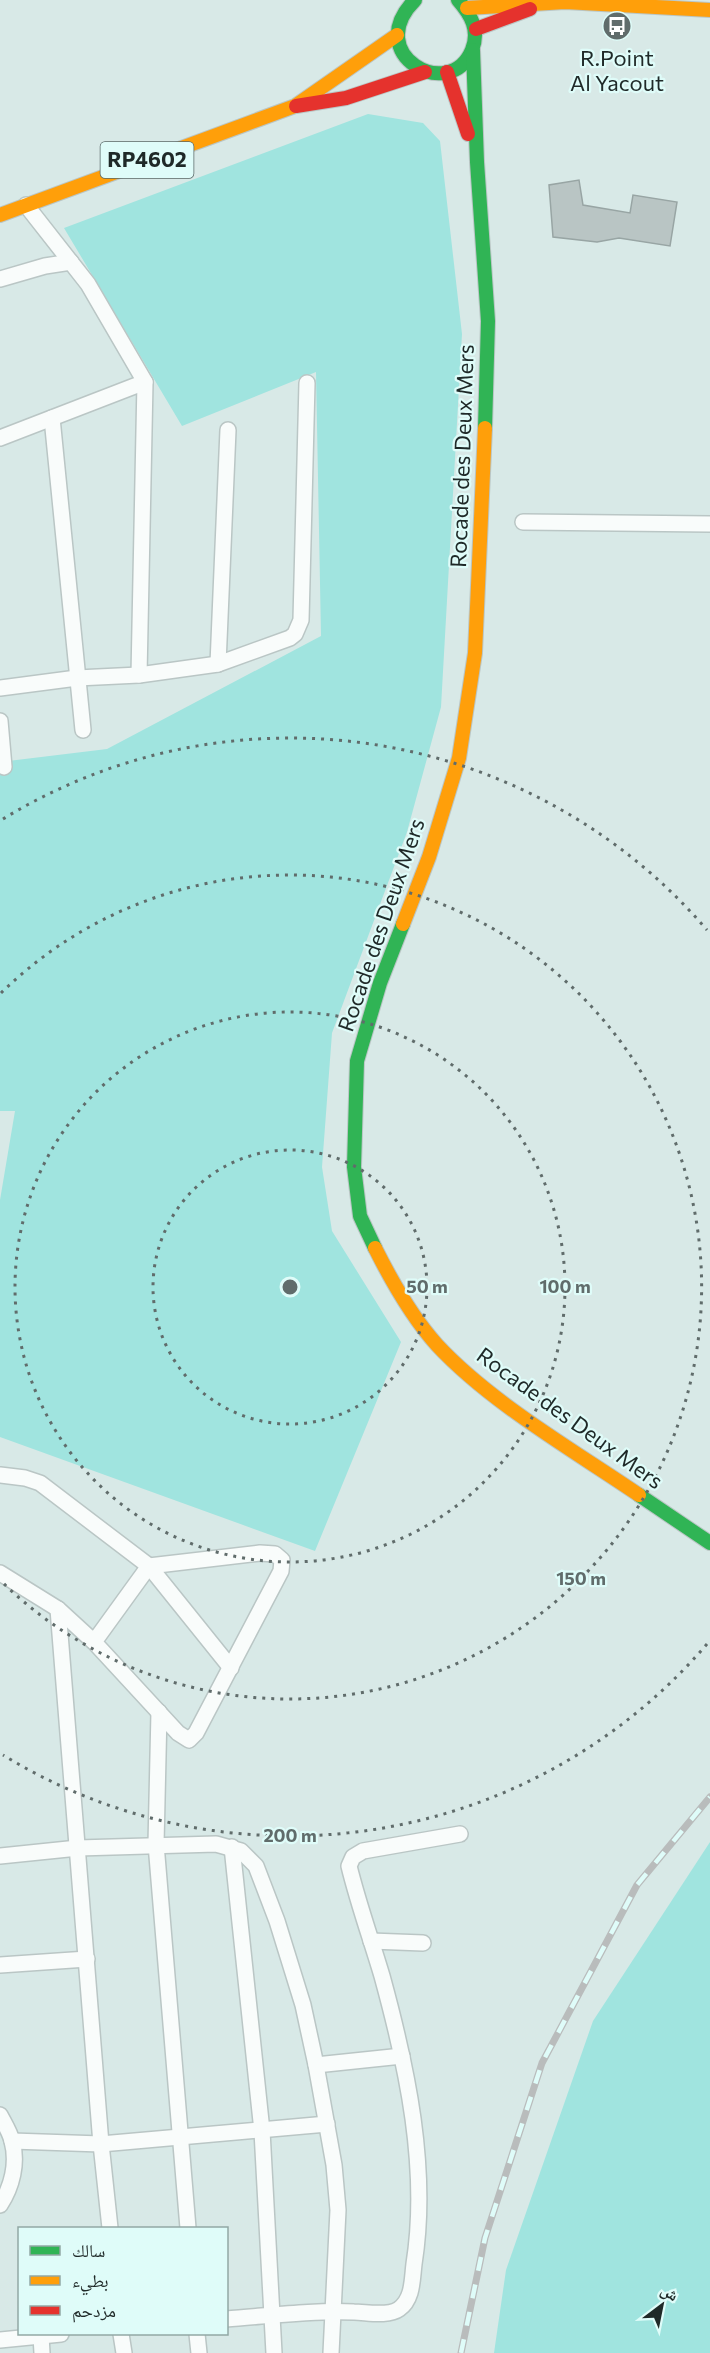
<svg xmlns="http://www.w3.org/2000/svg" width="710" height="2353" viewBox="0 0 710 2353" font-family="Commissioner,'Noto Naskh Arabic',sans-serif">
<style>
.green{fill:#a0e4df}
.building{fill:#b9c5c4;stroke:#98a5a4;stroke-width:1.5}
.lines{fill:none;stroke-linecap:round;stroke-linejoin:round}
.street-casing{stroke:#bac6c5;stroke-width:18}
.fast-casing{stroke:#bac6c5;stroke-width:16}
.slow-casing{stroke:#bac6c5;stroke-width:16}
.jam-casing{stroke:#bac6c5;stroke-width:16}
.street{stroke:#f9fcfb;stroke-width:15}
.fast{stroke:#30b455;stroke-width:14}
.slow{stroke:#ff9f0a;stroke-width:14}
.jam{stroke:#e5322d;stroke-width:14}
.rail-casing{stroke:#b9bcbc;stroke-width:7}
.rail{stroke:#dffcf9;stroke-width:4.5;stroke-dasharray:14;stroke-linecap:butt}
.ring{fill:none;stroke:#606c6b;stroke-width:3;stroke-dasharray:3 6}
.labels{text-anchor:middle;stroke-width:4.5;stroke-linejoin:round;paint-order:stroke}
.shield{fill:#dffcf9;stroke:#596867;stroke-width:1.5}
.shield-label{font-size:21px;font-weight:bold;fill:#1f2928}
.poi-label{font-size:22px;fill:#1f2928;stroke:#dffcf9}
.street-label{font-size:22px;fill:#1f2928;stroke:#dffcf9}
.centre{fill:#606c6b;stroke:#dffcf9;stroke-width:3}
.ring-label{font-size:18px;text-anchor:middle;font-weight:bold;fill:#606c6b;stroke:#dffcf9;stroke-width:4.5;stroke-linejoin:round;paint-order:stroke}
</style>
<rect width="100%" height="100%" fill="#d8e9e7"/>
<g class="green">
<path d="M368,114L423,123L440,141L462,334L441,707L407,832L332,1033L322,1167L332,1231L401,1342L315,1551L0,1437V1200L15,1111H0V762L107,749L321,636L316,372L182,426L64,228Z"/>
<path d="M710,1842V2353H494L506,2270L593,2021Z"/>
</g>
<path class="building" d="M579,180L583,205L630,213L633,195L677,202L670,246L619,238L597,242L553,237L549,185Z"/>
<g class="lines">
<g class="street-casing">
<g id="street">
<path d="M26,205L88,284L145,382L139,675"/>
<path d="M0,279L45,266L71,262"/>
<path d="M52,418L83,730"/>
<path d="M0,438L145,382"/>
<path d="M523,522L710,524"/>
<path d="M218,664L228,430"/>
<path d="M0,688L77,678L139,675L218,664L290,638L295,634L301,620L307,383"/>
<path d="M0,721L4,767"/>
<path d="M0,1475L25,1478L40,1483L149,1566L231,1668"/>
<path d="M0,1573L58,1609L94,1642L178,1733L189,1740L196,1733L281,1571L282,1560L275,1554L260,1553L149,1566L94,1642"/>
<path d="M58,1609L101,2144L110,2228"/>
<path d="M159,1712L156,1844L188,2228"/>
<path d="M232,1847L262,2131L274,2353"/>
<path d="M0,1856L78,1848L216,1844L241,1851L256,1866L277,1921L303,2005L316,2065L334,2165L338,2210L331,2353"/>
<path d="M371,1941L423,1943"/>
<path d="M0,1965L87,1959"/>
<path d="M316,2065L402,2056"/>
<path d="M0,2115C4,2123 10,2132 12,2141C18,2163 12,2187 0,2205"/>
<path d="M12,2141L101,2144L327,2124"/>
<path d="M226,2319C269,2316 312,2310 354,2312C366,2312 388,2317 399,2309C413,2299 412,2280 414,2264C429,2169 407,2067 382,1976C371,1939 358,1903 349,1866L353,1857L363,1851L460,1834"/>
<path d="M121,2334L124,2353"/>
<path d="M197,2334L199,2353"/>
<path d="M41,2336L42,2353"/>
<path d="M0,2340L61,2334"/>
</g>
</g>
<g class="fast-casing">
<g id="fast">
<path d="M415,0C361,54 450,104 472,50C480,30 471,15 458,0"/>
<path d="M473,50L477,162L488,321L485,428"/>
<path d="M375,1248L360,1216L354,1167L357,1061L380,983L403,924"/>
<path d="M639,1495L710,1543"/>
</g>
</g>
<g class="slow-casing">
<g id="slow">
<path d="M467,8L565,2L710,10"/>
<path d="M0,215L295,106L397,35"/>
<path d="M403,924L429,857L459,758L475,653L485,428"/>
<path d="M375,1248C392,1282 411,1316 437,1345C491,1403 573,1450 639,1495"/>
</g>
</g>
<g class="jam-casing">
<g id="jam">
<path d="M476,29L530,9"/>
<path d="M447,72L468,134"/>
<path d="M296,106L346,98L425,72"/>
</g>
</g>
<use href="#street" class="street"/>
<use href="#fast" class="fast"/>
<use href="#slow" class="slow"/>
<use href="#jam" class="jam"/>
<g class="rail-casing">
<path id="rail" d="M461,2353L485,2238L542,2063L637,1885L710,1797"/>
</g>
<use href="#rail" class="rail"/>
</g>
<g class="ring">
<circle cx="290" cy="1287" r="137"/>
<circle cx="290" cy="1287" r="275"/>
<path d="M1 993A412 412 0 1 1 1 1581"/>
<path d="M707 1644A549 549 0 0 1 3 1755M3 819A549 549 0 0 1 707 930"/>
</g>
<defs>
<g id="bus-disc" transform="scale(1.5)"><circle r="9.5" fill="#606c6b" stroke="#dffcf9"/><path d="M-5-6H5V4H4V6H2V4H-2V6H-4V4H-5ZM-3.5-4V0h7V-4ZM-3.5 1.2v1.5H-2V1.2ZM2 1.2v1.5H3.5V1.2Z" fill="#fff"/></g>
</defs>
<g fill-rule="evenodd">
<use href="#bus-disc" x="617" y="26"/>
</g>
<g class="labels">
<rect class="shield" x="100.5" y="142" width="93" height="36" rx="4.5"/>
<g class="shield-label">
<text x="147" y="167">RP4602</text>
</g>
<g class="poi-label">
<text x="617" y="66">R.Point<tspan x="617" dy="25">Al Yacout</tspan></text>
</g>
<g class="street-label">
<text transform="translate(462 456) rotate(-88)" y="8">Rocade des Deux Mers</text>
<text transform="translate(381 925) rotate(-71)" y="8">Rocade des Deux Mers</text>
<text transform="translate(570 1418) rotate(36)" y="8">Rocade des Deux Mers</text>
</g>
</g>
<circle cx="290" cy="1287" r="9" class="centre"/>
<g class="ring-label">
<text x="427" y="1293">50 m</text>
<text x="565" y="1293">100 m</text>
<text x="581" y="1585">150 m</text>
<text x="290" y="1842">200 m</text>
</g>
<rect x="18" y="2227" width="210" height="108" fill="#dffcf9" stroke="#92a8a5" stroke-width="1.5"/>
<rect x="30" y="2246" width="30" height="9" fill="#30b455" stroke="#92a8a5" stroke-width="1.5"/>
<text x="72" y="2257" font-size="18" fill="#1f2928">سالك</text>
<rect x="30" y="2276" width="30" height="9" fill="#ff9f0a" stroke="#92a8a5" stroke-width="1.5"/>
<text x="72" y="2287" font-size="18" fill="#1f2928">بطيء</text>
<rect x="30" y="2306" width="30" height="9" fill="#e5322d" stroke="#92a8a5" stroke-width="1.5"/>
<text x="72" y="2317" font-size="18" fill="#1f2928">مزدحم</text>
<g transform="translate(662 2305) rotate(32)" stroke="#dffcf9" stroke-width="4.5" paint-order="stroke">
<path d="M0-4.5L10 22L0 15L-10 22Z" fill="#1f2928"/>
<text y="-9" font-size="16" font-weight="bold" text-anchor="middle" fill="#1f2928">ش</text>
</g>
</svg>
